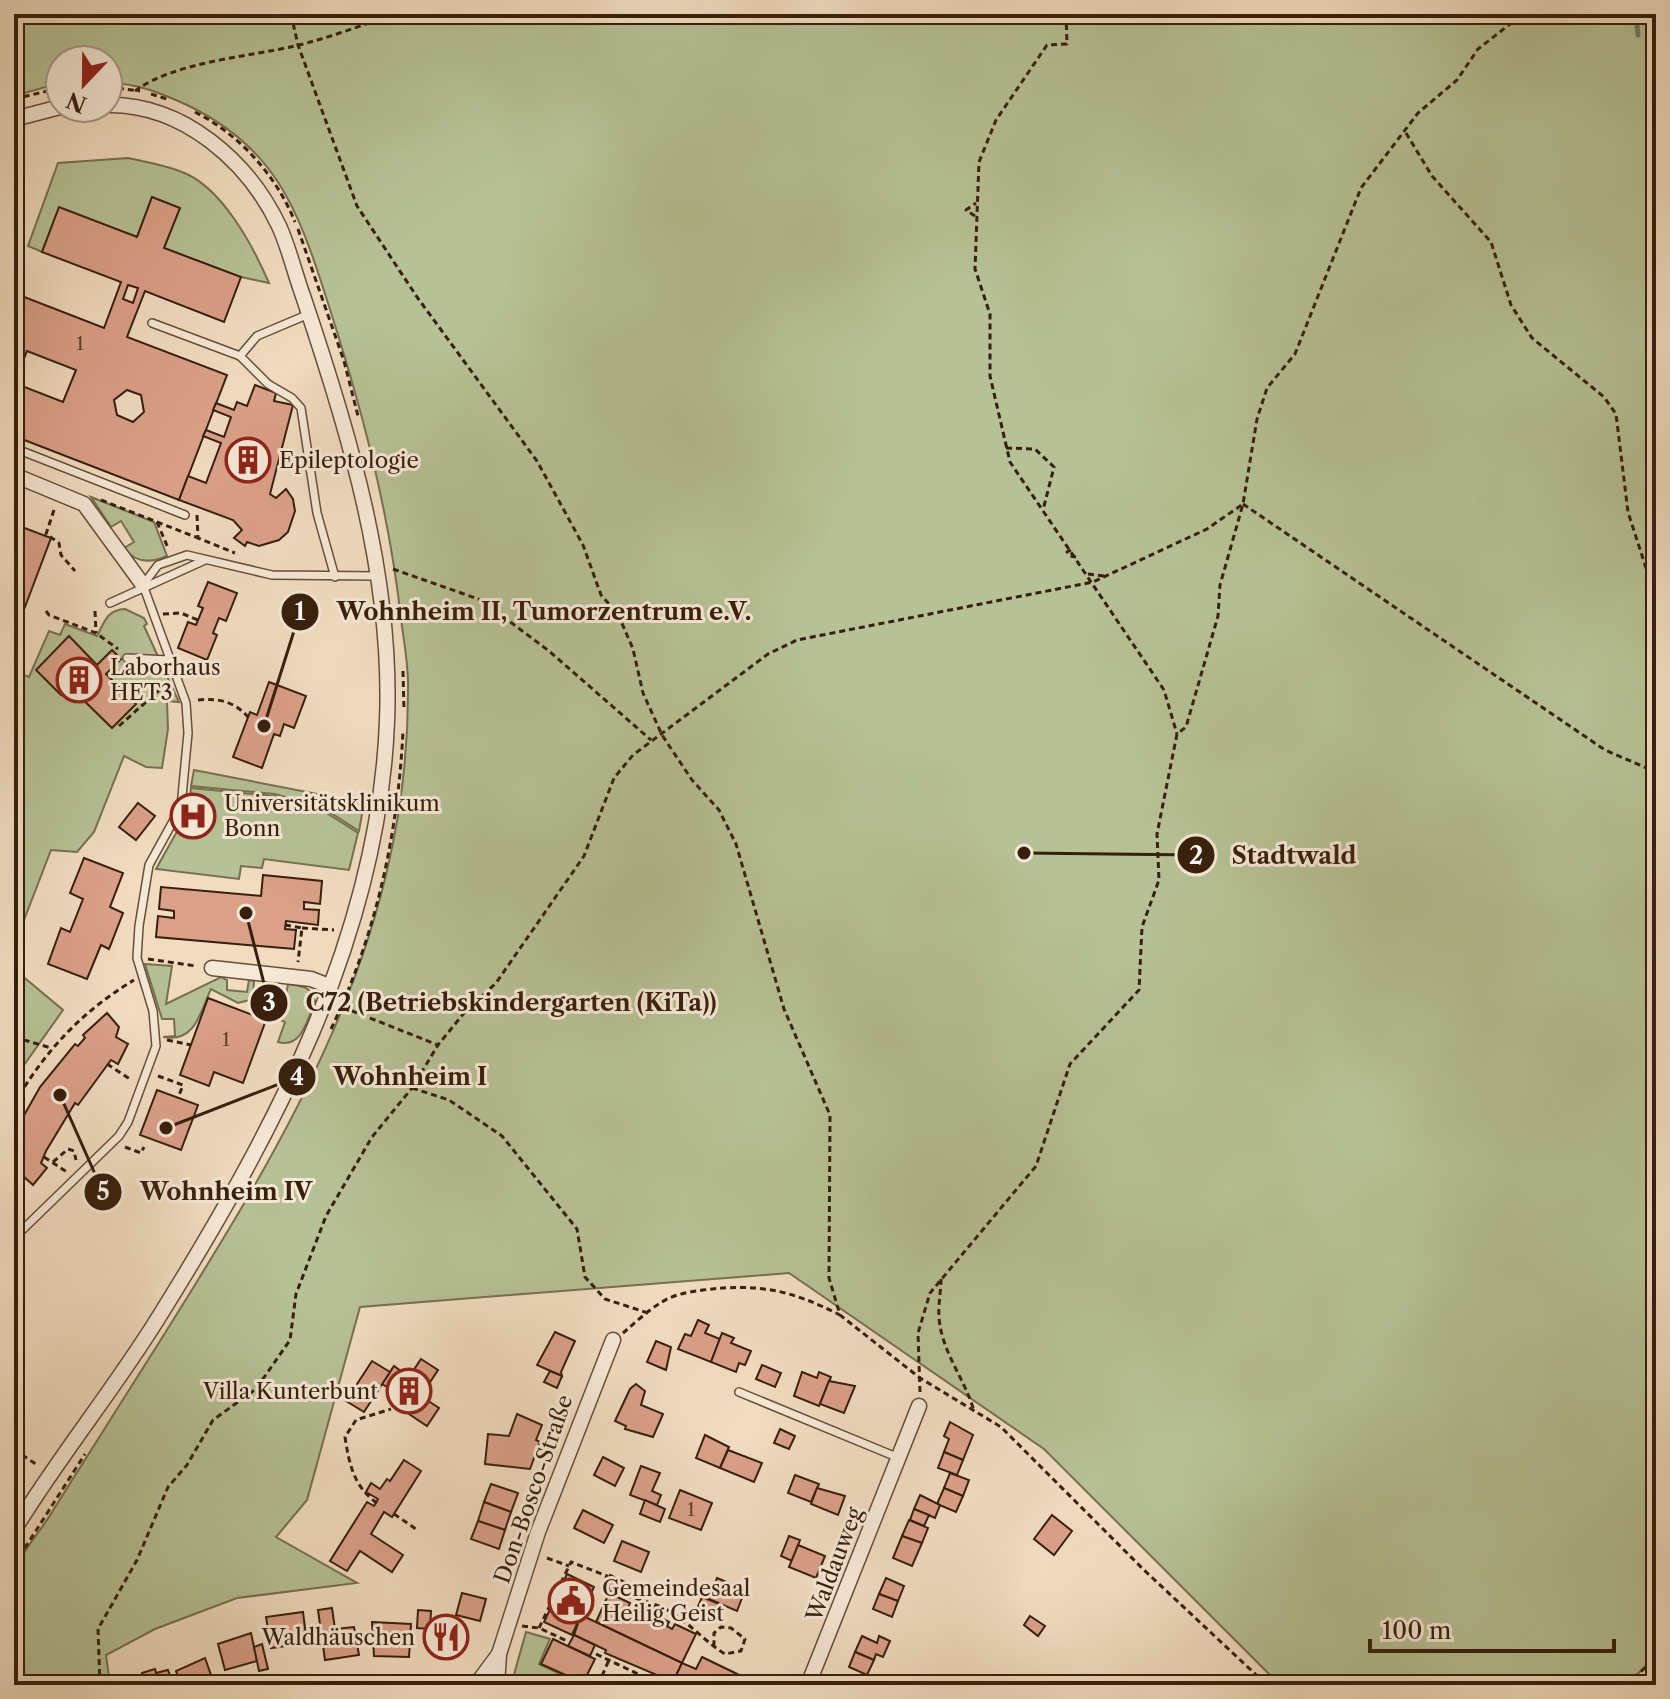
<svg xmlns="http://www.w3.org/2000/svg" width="1670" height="1699" viewBox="0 0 1670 1699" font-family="'Libre Caslon Text',serif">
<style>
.green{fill:#b6c195;stroke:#767050;stroke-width:2}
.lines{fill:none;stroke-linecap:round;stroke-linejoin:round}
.stream{stroke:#737d6d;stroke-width:5}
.building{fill:#dba089;stroke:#371f0b;stroke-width:2;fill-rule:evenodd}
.service-casing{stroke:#664e38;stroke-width:10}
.minor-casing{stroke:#664e38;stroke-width:17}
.path{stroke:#371f0b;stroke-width:3;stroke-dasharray:6 4;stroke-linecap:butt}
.service{stroke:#f6e8d6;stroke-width:7}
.minor{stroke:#f6e8d6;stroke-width:14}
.labels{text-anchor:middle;stroke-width:6;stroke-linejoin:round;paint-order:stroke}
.number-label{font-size:18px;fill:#603f2a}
.poi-label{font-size:22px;fill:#371f0b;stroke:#f6e8d6;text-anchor:start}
.street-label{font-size:22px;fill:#371f0b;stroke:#f6e8d6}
.leader{fill:none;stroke:#371f0b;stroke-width:3}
.callout-dot{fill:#371f0b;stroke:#f6e8d6;stroke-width:3}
.mark-label{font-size:24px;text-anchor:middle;font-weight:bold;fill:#fff}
.callout-label{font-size:24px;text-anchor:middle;font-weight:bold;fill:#371f0b;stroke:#f6e8d6;stroke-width:6;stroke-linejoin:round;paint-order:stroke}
</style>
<rect width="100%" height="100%" fill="#f1dcc0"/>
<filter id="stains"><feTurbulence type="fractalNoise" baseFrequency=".0025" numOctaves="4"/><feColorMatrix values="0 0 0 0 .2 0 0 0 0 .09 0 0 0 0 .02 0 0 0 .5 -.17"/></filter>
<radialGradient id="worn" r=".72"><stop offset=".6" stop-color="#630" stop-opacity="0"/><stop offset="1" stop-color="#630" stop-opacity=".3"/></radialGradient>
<g class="green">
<path d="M14,14H1656V1655L1627,1685H1280L1044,1449L789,1273L360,1307L307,1500L276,1537L357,1583L237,1598L155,1629L106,1655L110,1685H14C14,1659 9,1596 14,1575C19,1554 41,1531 52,1512C88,1455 124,1398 160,1341C288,1137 408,941 408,692C409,667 404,642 401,619C389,509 360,402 326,297C298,209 275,147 187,105C161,93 136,83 108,83V60H60V83L14,96Z"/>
<path d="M128,158C146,162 165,165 182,172C222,187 253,246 269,283L241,277L164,248L179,208L152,197L137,237L60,208L42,252L28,246L58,163Z"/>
<path d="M91,497L154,522L167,556C151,563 135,563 124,548L134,542L121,521L111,527Z"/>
<path d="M125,609L144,618L147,624L144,626L179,702L167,701L168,729L162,768L146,767L124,756L94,832L77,852L51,850L14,946V671L29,677L49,631L60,635L65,624L97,636C105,621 107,610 125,609Z"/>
<path d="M194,770L364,803L359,831L323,808L275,794L191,786Z"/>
<path d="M191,788L275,796L322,810L358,833L349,870L264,859L262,868L241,866L239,879L156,869L188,812Z"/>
<path d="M145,964L172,966L166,1004L221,977L227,980V990L247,992L249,980L254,981L253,993L286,996L288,984C301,986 311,986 315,1001C308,1018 302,1049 278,1042L285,1022L272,1016L277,1002L258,995L253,1008L250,1000L238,1003L211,989C200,1012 196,1043 163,1037L175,1036L174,1019H162Z"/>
<path d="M14,969L63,1010L14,1079Z"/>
<path d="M526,1632L550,1639L539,1664L583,1685H511Z"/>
</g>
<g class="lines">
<path class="stream" d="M1636,14L1638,35"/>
</g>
<g class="building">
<path d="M152,197L180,208L164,248L241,277L224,322L145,291L127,337L227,375L179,500L14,436V293L104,328L121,282L42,252L59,207L137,237ZM128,285L138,288L133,303L123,299ZM27,351L76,370L63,402L14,383ZM127,390L141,395L144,412L133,422L117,415L114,400Z"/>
<path d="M255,385L276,393L274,401L293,405L270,494L276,498L286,489L293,499L295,511L288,532L279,540L259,546L247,542L245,546L234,538L242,530L233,520L179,500L188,476L206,483L221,443L203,436L206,430L224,437L231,417L213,410L216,403L234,410L237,402L247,406Z"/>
<path d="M14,524L51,538L14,636Z"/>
<path d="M208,582L237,593L226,621L219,618L213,633L217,635L207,660L178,648L188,622L196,625L203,608L198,606Z"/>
<path d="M69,636L97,665L112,650L121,659L106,674L136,704L112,728L69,686L61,695L36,670Z"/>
<path d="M269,682L306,696L294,728L284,724L280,736L274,734L262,768L233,757L250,712L257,715Z"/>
<path d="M138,803L155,816L136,840L119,827Z"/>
<path d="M84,858L123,873L110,907L123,913L109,949L101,945L87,979L48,964L61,928L70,932L83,899L70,893Z"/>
<path d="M263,875L322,881L320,904L304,902V909L319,910L318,925L286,921L285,929L296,930L294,949L156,937L158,916L174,918V911L159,909L161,887L261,896Z"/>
<path d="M208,998L266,1020L243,1083L214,1072L209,1086L180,1075Z"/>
<path d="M107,1013L119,1027L116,1037L128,1044L118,1064L111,1060L78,1105L75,1103L46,1151L41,1163L47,1168L33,1185L22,1175L14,1181V1133L40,1087L75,1044L78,1046L85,1038L83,1035Z"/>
<path d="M157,1090L198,1105L181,1150L140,1135Z"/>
<path d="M698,1320L709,1325L705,1333L720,1339L711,1362L678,1349L685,1334L691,1336Z"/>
<path d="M555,1332L575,1341L561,1372L562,1376L537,1365Z"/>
<path d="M722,1333L734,1338L731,1343L751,1351L745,1365L739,1363L736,1372L711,1362Z"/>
<path d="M656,1341L671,1347L666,1370L647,1362Z"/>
<path d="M421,1359L438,1370L421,1396L439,1408L427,1426L409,1414L416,1405L382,1384L394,1366L409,1377Z"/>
<path d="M372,1361L390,1372L364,1412L346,1401Z"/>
<path d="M762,1365L781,1373L775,1387L756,1379Z"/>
<path d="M550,1371L562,1376L557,1388L544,1382Z"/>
<path d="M802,1372L817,1378L819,1372L831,1377L819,1406L794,1396Z"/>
<path d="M829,1381L855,1386L844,1413L820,1404Z"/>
<path d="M636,1384L645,1391L641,1405L663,1414L653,1437L625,1429L626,1426L615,1421L630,1389Z"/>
<path d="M517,1414L542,1425L536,1440L540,1442L530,1469L485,1464L488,1434L509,1436Z"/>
<path d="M950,1422L973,1435L963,1460L944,1452L949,1439L944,1436Z"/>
<path d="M780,1429L795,1436L789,1449L774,1443Z"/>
<path d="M705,1435L729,1447L720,1468L696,1458Z"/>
<path d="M728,1450L762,1463L754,1482L720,1468Z"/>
<path d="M944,1452L963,1460L957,1475L938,1468Z"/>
<path d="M603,1457L624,1468L615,1486L594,1475Z"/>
<path d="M404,1460L421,1471L392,1517L384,1512L371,1534L403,1555L392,1572L360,1551L347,1571L330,1561L367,1502L374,1506L378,1499L366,1492L371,1483L380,1489L387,1479L390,1481Z"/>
<path d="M641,1466L660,1473L652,1491L661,1495L657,1505L630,1495Z"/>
<path d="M950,1473L969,1480L963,1496L944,1488Z"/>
<path d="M795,1475L819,1484L811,1502L788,1493Z"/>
<path d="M491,1484L518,1493L511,1512L484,1502Z"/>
<path d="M817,1488L845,1496L838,1515L811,1504Z"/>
<path d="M944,1488L963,1496L956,1512L937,1504Z"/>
<path d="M680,1490L712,1503L701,1530L669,1518Z"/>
<path d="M920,1495L940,1505L935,1518L914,1509Z"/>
<path d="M645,1500L665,1509L660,1522L640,1514Z"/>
<path d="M484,1502L511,1512L505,1530L478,1521Z"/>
<path d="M914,1509L929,1515L924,1526L910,1520Z"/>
<path d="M583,1510L613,1525L604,1543L574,1528Z"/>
<path d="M1052,1515L1072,1531L1054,1555L1034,1539Z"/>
<path d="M909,1520L928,1528L922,1543L902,1536Z"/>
<path d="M478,1521L505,1530L499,1549L471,1539Z"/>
<path d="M789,1536L800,1540L792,1561L781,1556Z"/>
<path d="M902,1536L922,1543L912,1566L893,1558Z"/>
<path d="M622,1541L649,1552L641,1572L614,1561Z"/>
<path d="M798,1545L825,1556L816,1578L789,1567Z"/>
<path d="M567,1574L594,1587L572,1635L544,1622Z"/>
<path d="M610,1575L625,1582L620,1593L605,1586Z"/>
<path d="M717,1578L745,1590L737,1611L709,1599Z"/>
<path d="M886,1578L904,1586L898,1601L879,1594Z"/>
<path d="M462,1593L486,1599L480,1621L456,1615Z"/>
<path d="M609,1593L630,1603L628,1608L634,1610L636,1605L646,1611L649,1604L662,1610L659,1617L669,1622L667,1626L672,1629L675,1624L696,1634L682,1663L596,1622Z"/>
<path d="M879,1594L898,1601L892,1617L873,1609Z"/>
<path d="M702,1597L722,1605L717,1617L697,1609Z"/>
<path d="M332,1608L335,1629L354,1627L359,1655L325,1660L318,1610Z"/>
<path d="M418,1610L431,1611L430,1629L417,1628Z"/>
<path d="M303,1612L307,1643L271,1648L266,1617Z"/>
<path d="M581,1615L682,1663L673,1682L605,1653L606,1650L574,1635Z"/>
<path d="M1030,1616L1045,1626L1038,1636L1024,1625Z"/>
<path d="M372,1622L411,1624L409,1657L374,1656Z"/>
<path d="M430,1626L462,1627V1647L429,1645Z"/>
<path d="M251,1633L257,1661L225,1670L218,1644Z"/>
<path d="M574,1635L595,1645L590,1656L568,1646Z"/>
<path d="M862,1636L877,1643L879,1636L890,1641L883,1657L876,1654L874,1660L855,1652Z"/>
<path d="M553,1639L595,1659L583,1683L541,1664Z"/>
<path d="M262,1644L268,1669L259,1671L254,1647Z"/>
<path d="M855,1652L874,1660L867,1675L849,1667Z"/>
<path d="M702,1657L760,1685H678L673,1682L682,1663L696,1669Z"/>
<path d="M205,1658L211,1675L206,1676L209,1684L181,1685L176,1671Z"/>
<path d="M155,1669L160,1685H140L145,1683L142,1673Z"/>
<path d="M168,1670L173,1684L160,1685L156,1673Z"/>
</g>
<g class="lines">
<g class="service-casing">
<g id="service">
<path d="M309,314L257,336L240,356L268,384L292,398L301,408L317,513L335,577"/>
<path d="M152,323L240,356"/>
<path d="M14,448L185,515"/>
<path d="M143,585L158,565L187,555L272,575L378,576"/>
<path d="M110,603L205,560"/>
<path d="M127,658L169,660"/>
<path d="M14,1238L119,1136L128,1122L156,1046L153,1011L137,958L139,926L149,865L181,807L188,733L186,703L143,585"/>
<path d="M739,1392L899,1458"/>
</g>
</g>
<g class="minor-casing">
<g id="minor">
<path d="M14,119L60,107"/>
<path d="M14,475L84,504L143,585"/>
<path d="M212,968L311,979L329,986"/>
<path d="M14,1530C58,1458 112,1392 157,1320C270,1139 379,939 387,721C393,577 349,432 303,296C295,274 289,248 279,226C248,161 183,104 108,105"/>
<path d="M476,1685L499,1654"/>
<path d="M497,1685L499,1654L538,1532L613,1340"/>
<path d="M808,1685L919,1406"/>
</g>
</g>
<g class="path">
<path d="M291,14L298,45L357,206L417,297L537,461L583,545L601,595L618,614L633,649L643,693L662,735L692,780L719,810L736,844L784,1009L830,1115L829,1278L840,1315L920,1378L1001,1427L1144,1570L1267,1685"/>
<path d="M1066,14L1067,44L1047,45L996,120L979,162L975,269L990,314V376L1010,462L1164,690L1177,734"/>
<path d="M108,87L140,91"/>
<path d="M135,91C174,62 247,57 295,46C329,38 362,25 395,14"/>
<path d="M151,94L167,99"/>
<path d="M14,99L60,88"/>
<path d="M195,112C240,135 276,175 295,222"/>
<path d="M1406,133L1432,176L1491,242L1511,305L1532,338L1604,397L1616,414L1628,512L1656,599"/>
<path d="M975,216L966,210L976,203"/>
<path d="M298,229L344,361L358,416"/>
<path d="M1006,448L1035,449L1054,467L1043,510"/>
<path d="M101,500L198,538"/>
<path d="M1243,504L1605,750L1656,772"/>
<path d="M54,510L46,534L59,543L61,555L75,571"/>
<path d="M197,515L198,538L235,553"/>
<path d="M157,522L168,548"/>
<path d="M1071,550L1067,552L1070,556L1076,557"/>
<path d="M393,569L481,600L549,651L651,740"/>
<path d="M1088,574L1104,576"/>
<path d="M46,611L49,615L96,633L118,649"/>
<path d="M95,611L96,633"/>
<path d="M163,614L181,613L198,620"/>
<path d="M403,671L404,711"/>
<path d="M198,700C218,698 234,701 248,717"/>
<path d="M119,726L166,684"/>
<path d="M14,834V845"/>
<path d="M285,925L302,928L298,962"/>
<path d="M302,928L334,930"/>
<path d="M148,959L196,966"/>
<path d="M342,1007L438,1045"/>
<path d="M331,1029C376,935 398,834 403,731"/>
<path d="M14,1037L51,1048"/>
<path d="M167,1040L191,1045"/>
<path d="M107,1064L130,1079"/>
<path d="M158,1076L183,1085L178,1098"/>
<path d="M412,1088L449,1100L502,1136L577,1229L585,1277L605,1299L648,1313"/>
<path d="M14,1104C45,1051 81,1012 134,980"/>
<path d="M125,1147L141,1153L144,1147"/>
<path d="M44,1157L67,1172"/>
<path d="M53,1162L68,1149L74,1151L76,1160"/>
<path d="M14,1205L23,1213"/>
<path d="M941,1279C941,1291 938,1305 939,1317C941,1351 965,1379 974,1411"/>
<path d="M623,1333C635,1323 648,1310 662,1302C674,1294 689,1292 703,1290C759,1283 791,1290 840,1315"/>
<path d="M920,1392L918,1333L930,1293L1036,1166L1070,1064L1139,990L1142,927L1159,880L1157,834L1177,734L1186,727L1218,616L1220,585L1243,504L1257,419L1267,388L1295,354L1361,188L1418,113L1457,80L1478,49L1523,14"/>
<path d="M14,1449L37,1465"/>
<path d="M377,1503C354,1487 349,1464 345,1437L356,1420L391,1409"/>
<path d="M394,1514L416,1529"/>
<path d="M547,1558L569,1566"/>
<path d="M14,1565L85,1454"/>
<path d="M522,1626L539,1628L567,1641"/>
<path d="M539,1628L571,1562L607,1576L602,1588C626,1598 651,1599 674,1614C692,1626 707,1643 725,1654L741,1651L745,1639L731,1628L721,1627L714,1633V1646"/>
<path d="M596,1654L661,1685"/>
<path d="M100,1685L98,1629L137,1560L168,1487L187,1465L213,1420L256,1389L290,1340L296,1294L326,1216L372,1137L412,1088L438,1045L464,1013L496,983L584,856L614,778L633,755L768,654L797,640L1093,582L1207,529L1243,504"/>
<path d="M598,1685L609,1660"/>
<path d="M1626,1685L1656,1658"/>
</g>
<use href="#service" class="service"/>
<use href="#minor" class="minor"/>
</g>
<defs>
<g id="building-ring" transform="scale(2.3)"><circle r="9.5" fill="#f6e8d6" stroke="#8f2418" stroke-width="1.5"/><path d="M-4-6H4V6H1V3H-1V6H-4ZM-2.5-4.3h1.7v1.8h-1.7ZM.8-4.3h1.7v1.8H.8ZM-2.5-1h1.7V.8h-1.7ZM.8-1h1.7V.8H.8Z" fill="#8f2418"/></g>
<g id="hospital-ring" transform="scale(2.3)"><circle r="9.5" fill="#f6e8d6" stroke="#8f2418" stroke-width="1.5"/><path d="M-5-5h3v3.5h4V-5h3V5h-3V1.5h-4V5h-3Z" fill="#8f2418"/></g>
<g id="civic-ring" transform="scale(2.3)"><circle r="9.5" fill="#f6e8d6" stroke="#8f2418" stroke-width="1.5"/><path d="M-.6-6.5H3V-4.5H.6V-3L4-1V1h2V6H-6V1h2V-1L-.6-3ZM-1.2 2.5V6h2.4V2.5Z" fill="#8f2418"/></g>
<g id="restaurant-ring" transform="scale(2.3)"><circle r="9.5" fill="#f6e8d6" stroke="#8f2418" stroke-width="1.5"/><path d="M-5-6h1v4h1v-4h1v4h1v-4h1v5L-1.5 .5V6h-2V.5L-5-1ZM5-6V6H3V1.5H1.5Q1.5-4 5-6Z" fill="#8f2418"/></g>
</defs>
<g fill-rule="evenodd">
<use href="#building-ring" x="248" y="460"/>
<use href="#building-ring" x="79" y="680"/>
<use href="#hospital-ring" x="193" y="816"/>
<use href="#building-ring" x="409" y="1391"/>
<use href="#civic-ring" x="571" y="1601"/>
<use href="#restaurant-ring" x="446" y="1637"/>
</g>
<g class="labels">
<g class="number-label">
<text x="80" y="350">1</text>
<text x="226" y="1046">1</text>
<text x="691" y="1516">1</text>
</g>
<g class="poi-label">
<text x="279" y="468">Epileptologie</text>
<text x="110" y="675">Laborhaus<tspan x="110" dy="25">HET3</tspan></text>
<text x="224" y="811">Universitätsklinikum<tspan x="224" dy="25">Bonn</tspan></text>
<text x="378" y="1399" text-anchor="end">Villa Kunterbunt</text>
<text x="602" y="1596">Gemeindesaal<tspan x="602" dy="25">Heilig Geist</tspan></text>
<text x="415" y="1645" text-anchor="end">Waldhäuschen</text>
</g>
<g class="street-label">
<text transform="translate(533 1489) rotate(-71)" y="8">Don-Bosco-Straße</text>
<text transform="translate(834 1564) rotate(-69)" y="8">Waldauweg</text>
</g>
</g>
<path class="leader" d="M264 726L300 612M1024 853L1196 855M246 913L269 1003M166 1128L297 1077M60 1095L103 1192"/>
<g class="callout-dot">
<circle cx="264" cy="726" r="8"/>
<circle cx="1024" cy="853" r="8"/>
<circle cx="246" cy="913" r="8"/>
<circle cx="166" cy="1128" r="8"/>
<circle cx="60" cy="1095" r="8"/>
<circle cx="300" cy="612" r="20"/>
<circle cx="1196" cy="855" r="20"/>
<circle cx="269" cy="1003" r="20"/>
<circle cx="297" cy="1077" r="20"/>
<circle cx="103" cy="1192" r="20"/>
</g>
<g class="mark-label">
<text x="300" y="620">1</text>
<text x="1196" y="864">2</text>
<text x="269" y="1011">3</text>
<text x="297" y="1085">4</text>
<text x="103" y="1200">5</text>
</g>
<g class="callout-label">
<text x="544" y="620">Wohnheim II, Tumorzentrum e.V.</text>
<text x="1294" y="864">Stadtwald</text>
<text x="511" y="1011">C72 (Betriebskindergarten (KiTa))</text>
<text x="410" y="1085">Wohnheim I</text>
<text x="226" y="1200">Wohnheim IV</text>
</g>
<rect width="1670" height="1699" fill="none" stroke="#f1dcc0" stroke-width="48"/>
<rect x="16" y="16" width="1638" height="1667" fill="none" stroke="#371f0b" stroke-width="4"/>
<rect x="24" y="24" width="1622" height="1651" fill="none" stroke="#371f0b" stroke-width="2"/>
<g transform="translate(84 84) rotate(202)"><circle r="38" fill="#f6e8d6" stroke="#aa9885" stroke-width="2"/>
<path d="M0-6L14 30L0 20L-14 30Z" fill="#8f2418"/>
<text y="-12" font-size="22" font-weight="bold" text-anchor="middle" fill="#371f0b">N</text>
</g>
<path d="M1370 1639v12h244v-12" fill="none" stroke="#371f0b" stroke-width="4"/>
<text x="1382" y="1639" font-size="24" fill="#371f0b" stroke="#f6e8d6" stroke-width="6" paint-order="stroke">100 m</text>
<rect width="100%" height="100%" filter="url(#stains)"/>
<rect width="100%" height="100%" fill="url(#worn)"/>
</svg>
